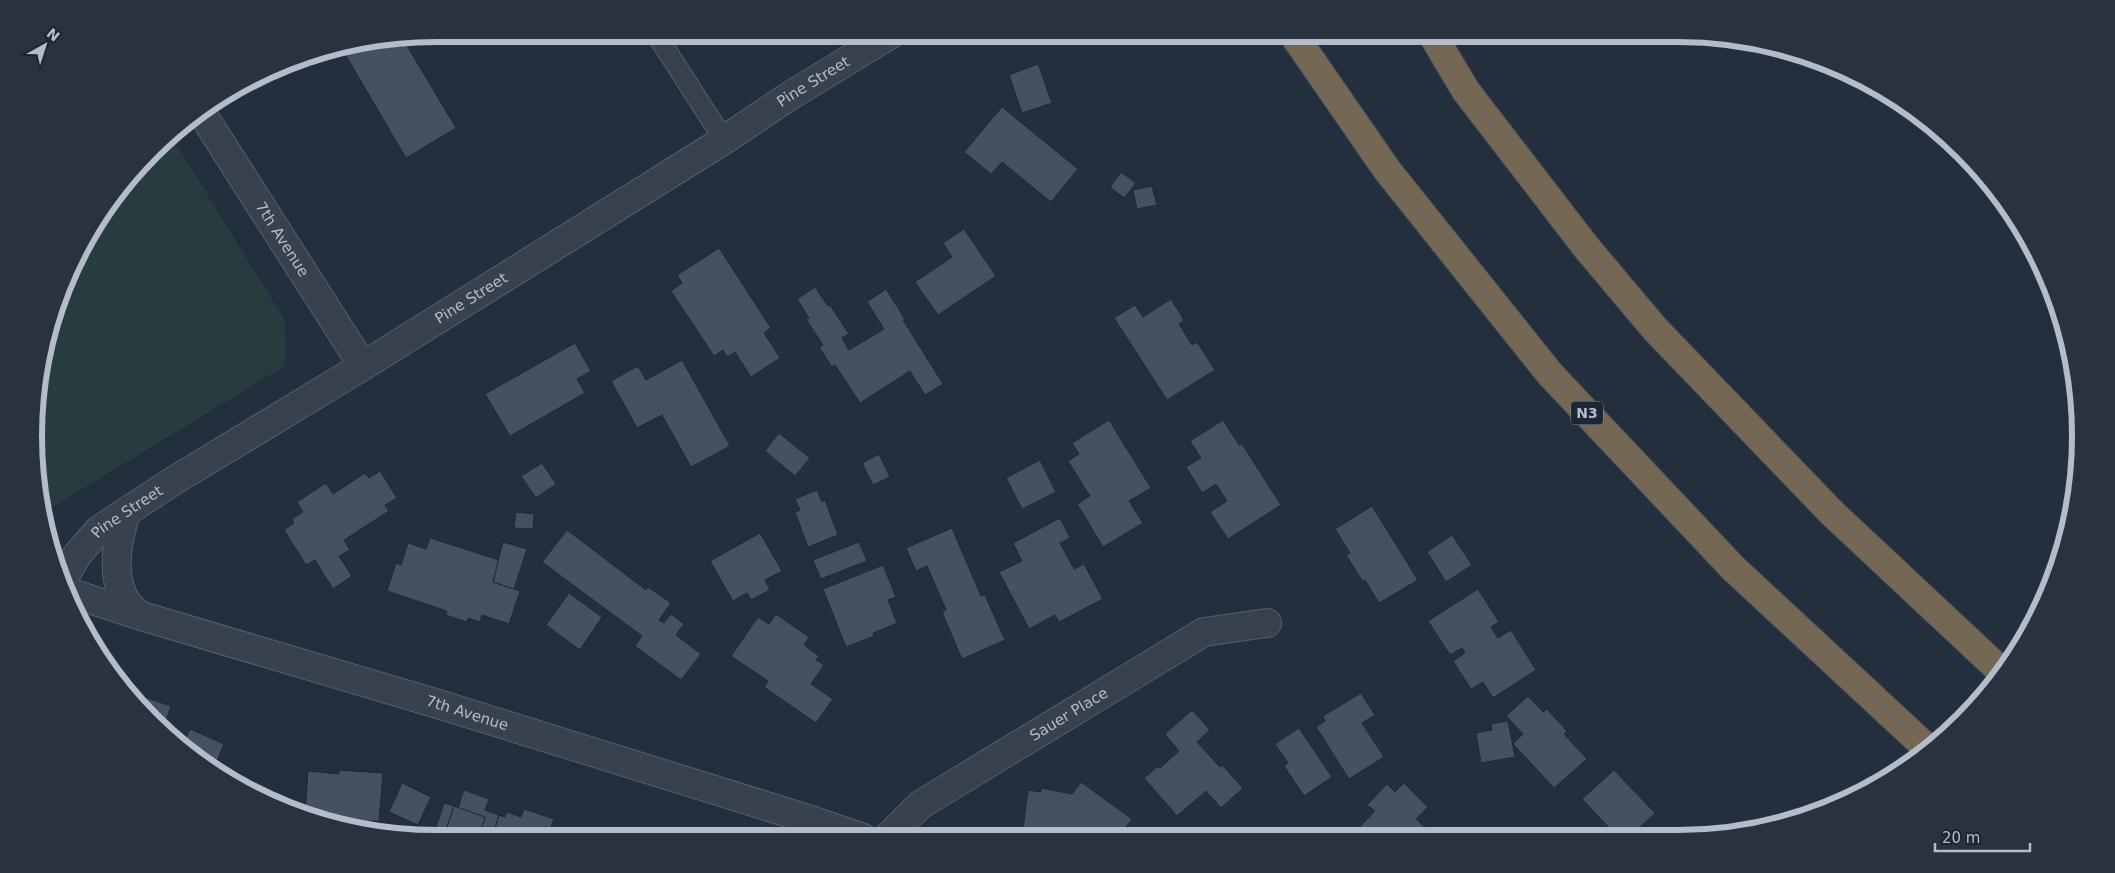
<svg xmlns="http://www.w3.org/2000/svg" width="2115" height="873" viewBox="0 0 2115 873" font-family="'DejaVu Sans',sans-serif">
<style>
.green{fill:#263c3f}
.building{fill:#455162;stroke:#1f2835}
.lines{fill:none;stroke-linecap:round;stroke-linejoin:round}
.lane-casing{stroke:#565f6c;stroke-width:21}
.street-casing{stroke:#565f6c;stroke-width:30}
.highway-casing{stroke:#434c59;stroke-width:30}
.lane{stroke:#38414e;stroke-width:19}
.street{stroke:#38414e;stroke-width:28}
.highway{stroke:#746855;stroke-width:28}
.labels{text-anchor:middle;stroke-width:4.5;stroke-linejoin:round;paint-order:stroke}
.shield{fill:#1d2633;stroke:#878f9c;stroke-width:1}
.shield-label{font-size:14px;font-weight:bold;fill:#b4bcc9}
.street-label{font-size:15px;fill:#b4bcc9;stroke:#1d2633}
.rim{fill:none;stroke:#b4bcc9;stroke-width:6}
</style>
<rect width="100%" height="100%" fill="#242f3e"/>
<path class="green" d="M170,134L286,322L285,366L41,514L37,384L55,307L88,235Z"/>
<g class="building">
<path d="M403,39L456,128L406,158L342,49Z"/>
<path d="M1038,64L1052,103L1022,113L1009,75Z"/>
<path d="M1002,107L1078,169L1051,202L1002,162L991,174L964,152Z"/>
<path d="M1121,172L1136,183L1124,198L1110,187Z"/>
<path d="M1152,186L1157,205L1137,209L1133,190Z"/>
<path d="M964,229L996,276L938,315L915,282L952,257L943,243Z"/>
<path d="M719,248L771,328L764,333L780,358L751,377L735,352L727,357L723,350L714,356L671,291L682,283L677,275Z"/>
<path d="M815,287L828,306L830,305L849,334L842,338L849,350L884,329L867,302L886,289L905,319L903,320L943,384L925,395L910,371L860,403L835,365L832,367L819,347L823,345L806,319L809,318L797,299Z"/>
<path d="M1171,299L1184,320L1179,324L1192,345L1197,342L1215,370L1167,400L1114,318L1135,305L1143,317Z"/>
<path d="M575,343L591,371L577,379L585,393L510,436L485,394Z"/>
<path d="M682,360L730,446L691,467L662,415L637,428L611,381L638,366L646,380Z"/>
<path d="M1109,420L1151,488L1129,501L1143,523L1103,547L1077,504L1090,496L1068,461L1079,454L1072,443Z"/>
<path d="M1223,420L1239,445L1242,444L1281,505L1228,539L1210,512L1227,501L1216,484L1202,493L1186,467L1201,458L1190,441Z"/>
<path d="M779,433L810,458L795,476L765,451Z"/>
<path d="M879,454L890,477L873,485L862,463Z"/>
<path d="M1040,460L1056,492L1022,509L1006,478Z"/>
<path d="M542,463L556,484L536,498L521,476Z"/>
<path d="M380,471L397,498L385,505L389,511L344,540L350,550L339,556L352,576L333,589L315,560L306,565L284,530L294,523L292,519L303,512L297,502L326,483L333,494L365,473L369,478Z"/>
<path d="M817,490L822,502L825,500L838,535L808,547L795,512L800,510L795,499Z"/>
<path d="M1372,506L1418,580L1379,603L1365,580L1363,582L1346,555L1350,553L1335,529Z"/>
<path d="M516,512L534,514L533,529L514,528Z"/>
<path d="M1060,518L1070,538L1060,543L1074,569L1084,564L1103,599L1059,622L1055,615L1029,629L999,572L1022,561L1013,543Z"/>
<path d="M952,528L981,596L985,595L1005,640L962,659L942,612L946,610L927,566L916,571L906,548Z"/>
<path d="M567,530L646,590L648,587L671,603L659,620L664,623L671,614L684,624L676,635L701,654L681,680L635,646L642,636L542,562Z"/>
<path d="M760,533L782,571L765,580L770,590L751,600L747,593L733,601L710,561Z"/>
<path d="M1452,535L1472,565L1446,582L1427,552Z"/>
<path d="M430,538L499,560L493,582L520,591L509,624L482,615L480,622L468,618L467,622L446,615L447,611L387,591L396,563L401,565L408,543L426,549Z"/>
<path d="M503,542L527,549L514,589L493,582Z"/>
<path d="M859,542L867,561L821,579L813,560Z"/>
<path d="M883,565L896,597L888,600L897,623L873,633L874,636L846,647L823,589Z"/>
<path d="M1478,589L1499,622L1491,627L1498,638L1511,630L1536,670L1493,698L1483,682L1471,689L1453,661L1465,653L1462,648L1450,655L1428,621Z"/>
<path d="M569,593L602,617L580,650L546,625Z"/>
<path d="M776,614L809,637L804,645L819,656L816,660L824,665L811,684L833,699L816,723L764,687L768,681L731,656L758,617L769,624Z"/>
<path d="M126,691L171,706L163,730L134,702Z"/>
<path d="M1361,693L1375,715L1362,723L1384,757L1349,779L1316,727L1325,721L1323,716Z"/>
<path d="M1528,696L1543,712L1547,709L1567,731L1564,734L1587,759L1554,788L1513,744L1523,734L1506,716Z"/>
<path d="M1192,710L1210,730L1197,742L1220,767L1222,765L1243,788L1221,808L1206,791L1177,816L1144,778L1158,766L1160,768L1179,751L1165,734Z"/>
<path d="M1508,721L1515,757L1481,763L1476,733L1492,730L1491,724Z"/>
<path d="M1299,728L1332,777L1304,796L1284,766L1288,763L1275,744Z"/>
<path d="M190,729L224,744L214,768L191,756L182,747Z"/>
<path d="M339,770L383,773L379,821H370L369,828L339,823V821L305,817L308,771L339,774Z"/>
<path d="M1614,770L1655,813L1631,836H1617L1582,799Z"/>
<path d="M1081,782L1132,819L1124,830L1135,837L1022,836L1028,790L1041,792V788L1072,794Z"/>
<path d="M402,783L431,797L418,825L389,812Z"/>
<path d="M1404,783L1428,807L1416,819L1430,832L1425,837H1350L1375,811L1367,805L1387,784L1395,792Z"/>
<path d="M464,790L489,799L485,810L499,815L492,839H478L485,817L458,808Z"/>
<path d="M444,803L454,806L445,833L435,830Z"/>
<path d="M454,806L485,817L478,839H451L444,837Z"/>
<path d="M524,809L554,819L551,827L577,835L576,839H492L499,815L505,817L507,812L521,817Z"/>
</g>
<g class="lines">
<g class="lane-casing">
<path id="lane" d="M656,34L724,140"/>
</g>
<g class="street-casing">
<g id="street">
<path id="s1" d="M201,112L363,366"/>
<path d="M126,512C118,540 111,568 123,596C126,603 133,609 138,615"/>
<path id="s2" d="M65,576L77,555L99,530L126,512L175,480L363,366L724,140L788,97L891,34"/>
<path id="s3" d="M71,593L138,615L438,704L808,819L863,838"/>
<path id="s4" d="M887,838L920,805L1204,632L1267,623"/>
</g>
</g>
<g class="highway-casing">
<g id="highway">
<path d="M1293,34L1387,170L1550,374L1733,568L1928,749"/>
<path d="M1432,34L1466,91L1586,247L1655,329L1831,512L2003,673"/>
</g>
</g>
<use href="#lane" class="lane"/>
<use href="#street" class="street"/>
<use href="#highway" class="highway"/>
</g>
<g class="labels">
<rect class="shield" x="1571" y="401.5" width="32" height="23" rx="4"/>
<g class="shield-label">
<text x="1587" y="418">N3</text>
</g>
<g class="street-label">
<text dy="5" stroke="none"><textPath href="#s2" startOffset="901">Pine Street</textPath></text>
<text dy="5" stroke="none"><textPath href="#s1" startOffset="151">7th Avenue</textPath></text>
<text dy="5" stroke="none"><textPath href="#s2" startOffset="496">Pine Street</textPath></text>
<text dy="5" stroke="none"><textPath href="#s2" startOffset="91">Pine Street</textPath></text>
<text dy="5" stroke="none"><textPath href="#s3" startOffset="414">7th Avenue</textPath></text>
<text dy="5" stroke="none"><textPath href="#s4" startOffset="221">Sauer Place</textPath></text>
</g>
</g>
<path d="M0 0H2115V873H0ZM436 42H1678A394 394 0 0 1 2072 436V436A394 394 0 0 1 1678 830H436A394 394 0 0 1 42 436V436A394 394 0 0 1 436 42Z" fill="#29323f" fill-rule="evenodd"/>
<path class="rim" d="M436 42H1678A394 394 0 0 1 2072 436V436A394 394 0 0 1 1678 830H436A394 394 0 0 1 42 436V436A394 394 0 0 1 436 42Z"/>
<g transform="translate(45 45) rotate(39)" stroke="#1d2633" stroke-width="4" paint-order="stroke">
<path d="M0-4L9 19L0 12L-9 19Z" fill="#b4bcc9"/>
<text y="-8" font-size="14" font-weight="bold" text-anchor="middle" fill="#b4bcc9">N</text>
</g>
<path d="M1935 843v8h95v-8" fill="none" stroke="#b4bcc9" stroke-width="2.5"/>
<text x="1942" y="843" font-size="15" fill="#b4bcc9" stroke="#1d2633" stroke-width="4" paint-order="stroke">20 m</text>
</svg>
